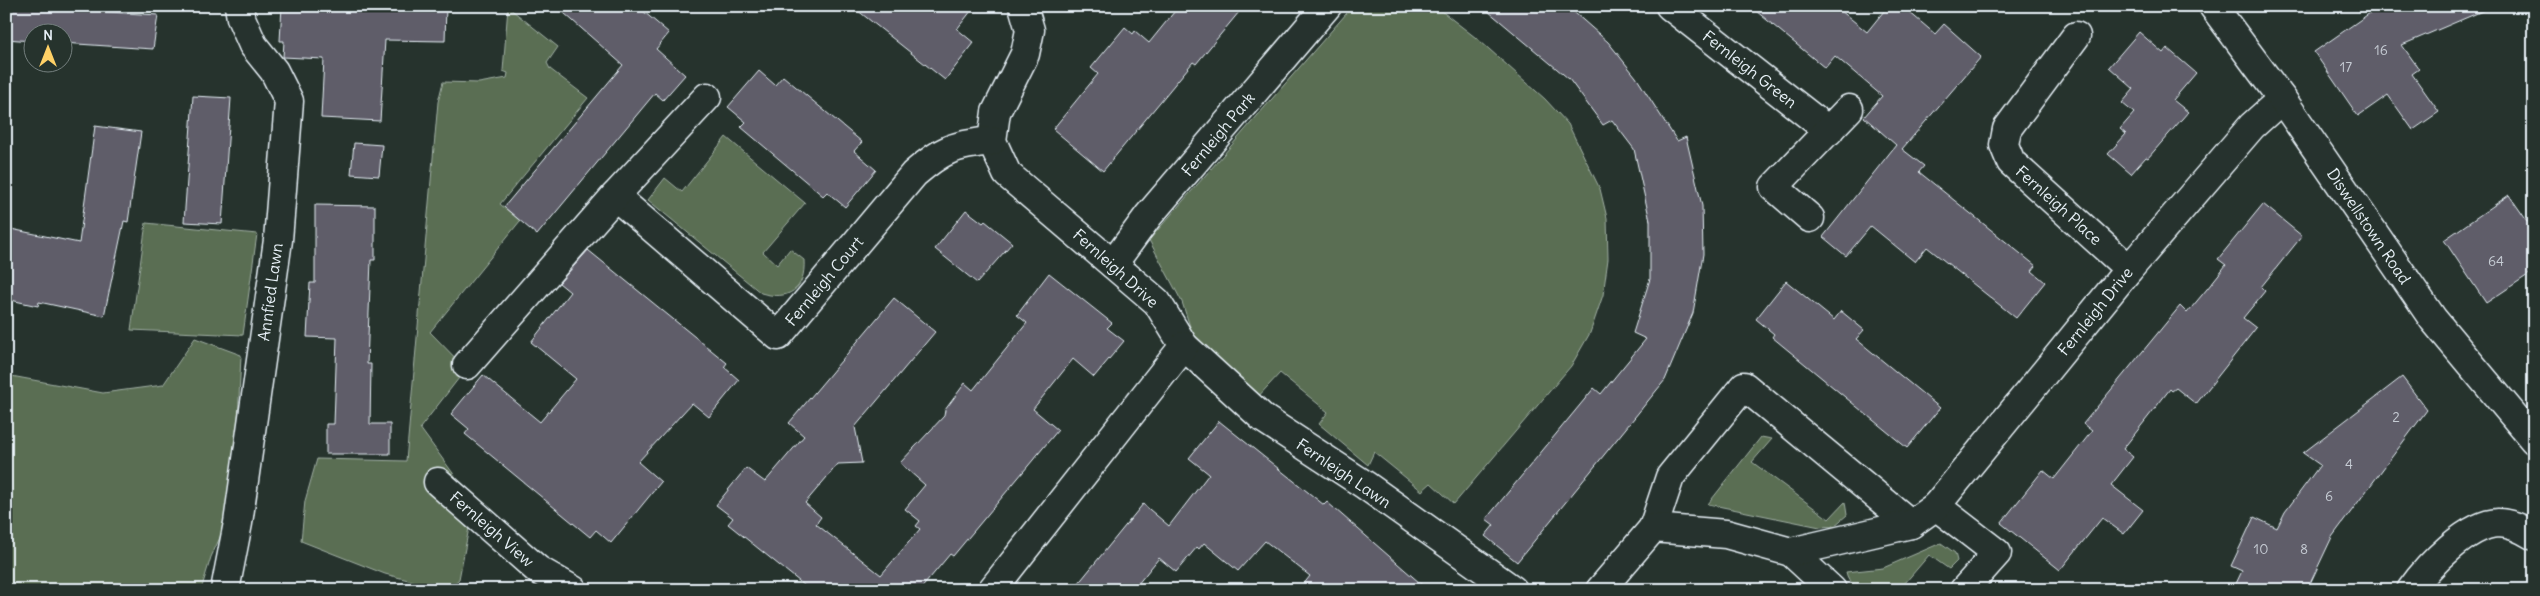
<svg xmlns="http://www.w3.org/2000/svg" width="2540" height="596" viewBox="0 0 2540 596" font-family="Delius,sans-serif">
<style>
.green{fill:#5a6e52;stroke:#a1b0a5}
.building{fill:#5f5d69;stroke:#e8f1f8}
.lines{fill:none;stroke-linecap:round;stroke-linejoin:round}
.minor-casing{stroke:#e8f1f8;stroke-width:31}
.tertiary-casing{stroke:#e8f1f8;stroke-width:31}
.minor{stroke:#26332d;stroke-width:28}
.tertiary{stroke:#26332d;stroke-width:28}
.labels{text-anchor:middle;stroke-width:4;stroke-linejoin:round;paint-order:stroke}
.number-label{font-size:14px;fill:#c6ccd4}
.street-label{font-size:16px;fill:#e8f1f8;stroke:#26332d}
</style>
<rect width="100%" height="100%" fill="#26332d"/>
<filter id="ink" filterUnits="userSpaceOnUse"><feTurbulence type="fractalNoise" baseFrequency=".02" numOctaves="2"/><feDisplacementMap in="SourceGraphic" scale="10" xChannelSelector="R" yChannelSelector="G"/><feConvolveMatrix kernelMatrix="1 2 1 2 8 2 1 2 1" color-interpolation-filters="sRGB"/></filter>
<g filter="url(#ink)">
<g class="green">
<path d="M1353,6H1435L1480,41L1545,99L1568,124L1600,189L1607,218L1608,259L1603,295L1590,333L1571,366L1454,504L1431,483L1422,491L1374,452L1368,465L1319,424L1328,412L1280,373L1255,400L1195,342L1182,302L1149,240Z"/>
<path d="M508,7L558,47L547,63L550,69L588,98L500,204L520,221L430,332L466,369L420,428L474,502L459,579L447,590L385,574L301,541L305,501L317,459L406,461L438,102L443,82L479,83L507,78L508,73L503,71Z"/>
<path d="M726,137L805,203L763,252L777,265L790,249L804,260C806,290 788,301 761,293L648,200L665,178L682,192Z"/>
<path d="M146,223L257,234L243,335L131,330Z"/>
<path d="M195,338L241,355L234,507L211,557L201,590H6V375L103,393L163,385Z"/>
<path d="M1761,437L1772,439L1752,462L1829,519L1845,502L1847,515L1834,526L1820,527L1708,504Z"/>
<path d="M1941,543L1955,553L1957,561L1949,569L1929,555L1899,590C1880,590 1851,595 1846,572L1883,568Z"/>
</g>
<g class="building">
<path d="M6,6H43V8L158,15L153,49L62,43V32H32V41L6,39Z"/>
<path d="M282,6H446L445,41L385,40L380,121L321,118L324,59L283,57L284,41H280Z"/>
<path d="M556,6H637L669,33L656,49L685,75L663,100L655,93L537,235L504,207L623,65Z"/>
<path d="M852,6H975L957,29L974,43L945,80Z"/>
<path d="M1179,6H1244L1196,64L1193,62L1103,171L1053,129L1098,74L1091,68L1125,27L1133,34L1135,31L1149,43Z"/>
<path d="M1482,6H1567L1608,42L1636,77L1677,141L1686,137L1702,206L1703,254L1693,313L1665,380L1517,562L1485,536L1494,525L1486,519L1594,388L1601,394L1646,339L1633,333L1650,279V221L1634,149L1612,120L1603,125L1569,79Z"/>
<path d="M1750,6H1835L1867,32L1888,6H1902L1935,34L1944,24L1981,57L1902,149L1924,166L1919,172L2036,266L2032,271L2045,282L2016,318L1927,247L1915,262L1871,226L1846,256L1823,237L1896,145L1864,117L1882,96L1835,56L1825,68Z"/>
<path d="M2380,6H2494L2402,45L2419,69L2412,74L2439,112L2413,130L2388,95L2358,116L2314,52Z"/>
<path d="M2139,32L2163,53L2167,48L2196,73L2173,100L2188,112L2148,158L2146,157L2131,174L2108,154L2126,134L2120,129L2134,113L2122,103L2134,89L2109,67Z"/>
<path d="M759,71L775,85L783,76L862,142L854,151L876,170L845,207L827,192L823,196L741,127L746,122L728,107Z"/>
<path d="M193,96L231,98L222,224L184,222Z"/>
<path d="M95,126L141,132L128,222L124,221L104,316L39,302L38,306L6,299V228L79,243Z"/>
<path d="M354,143L382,145L379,176L351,174Z"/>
<path d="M2509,195L2534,231V271L2486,303L2444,240Z"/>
<path d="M2263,204L2302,236L2261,287L2265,291L2243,318L2256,328L2196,404L2176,388L2172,391L2170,389L2123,449L2133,457L2111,485L2143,510L2124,534L2102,518L2060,570L2001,523L2043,470L2054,479L2092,431L2083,424L2180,306L2187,313L2207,289L2226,265L2218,259Z"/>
<path d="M315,205L375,206V260H371L367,364H371L370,424H390V454H326V424H334L337,338L307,337L310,283H315Z"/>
<path d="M966,210L983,223L985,221L1012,243L977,283L935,249Z"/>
<path d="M588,250L727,363L724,367L739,380L709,417L692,403L638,462L661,482L611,543L596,530L590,537L465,434L469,429L451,414L483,375L540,422L576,379L531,342L570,292L559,283Z"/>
<path d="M1049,273L1112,323L1107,328L1124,341L1094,377L1073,359L1033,409L1058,430L953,556L950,554L920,590H810L728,524L733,518L716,505L746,468L765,482L804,436L789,423L894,298L935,332L855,427L862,463L838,464L805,503L821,517L816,524L881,575L920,529L916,526L920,521L905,509L925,485L900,463L944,416L945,410L965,383L973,390L1027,323L1017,315Z"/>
<path d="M1786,281L1834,320L1841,311L1864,330L1856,339L1940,408L1907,448L1772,337L1774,334L1756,319Z"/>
<path d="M2402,377L2427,410L2332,537L2307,590H2233L2242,571L2231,566L2254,517L2277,528L2285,512L2320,465L2303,453Z"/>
<path d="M1219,421L1324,505L1327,502L1428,590H1299L1310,576L1265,541L1238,571L1204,543L1199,549L1197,547L1176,572L1159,558L1133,590H1073L1143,504L1169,526L1209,474L1189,458Z"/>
</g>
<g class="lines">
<g class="minor-casing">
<g id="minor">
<path d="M1023,6L1030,30L1025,54L996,112L992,141L1007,174L1157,302L1184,346L1264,419L1365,485L1513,590"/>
<path d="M1670,6L1829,131"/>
<path d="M2076,36L2007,129L2004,145L2011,162L2129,269"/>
<path d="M615,196L778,336L914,174C943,149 954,145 992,141"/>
<path d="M1810,218L1774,187L1849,109"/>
<path d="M1113,264L1149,215L1327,6"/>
<path d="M467,365L615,196L707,97"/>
<path d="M438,482L538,570L573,590"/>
<path d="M1936,506L1997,553L1964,590"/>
<path d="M1653,528L1670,477L1744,386L1911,524"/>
<path d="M1791,552L1832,590"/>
<path d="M225,590L238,523L278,240L289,101L274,71L253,45L241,18L239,6"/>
<path d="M992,590L1184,346"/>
<path d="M1600,590L1653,528L1726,534L1791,552L1911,524L1936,506L2129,269L2252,126L2282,99"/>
<path d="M2411,590C2428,566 2468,524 2498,523C2511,523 2523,529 2534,536"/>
</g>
</g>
<g class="tertiary-casing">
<path id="tertiary" d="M2213,6L2282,99L2433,319L2534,440"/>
</g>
<use href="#minor" class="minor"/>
<use href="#tertiary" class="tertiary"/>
</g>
</g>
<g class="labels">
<g class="number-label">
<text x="2381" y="55">16</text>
<text x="2346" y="72">17</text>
<text x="2496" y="266">64</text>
<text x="2396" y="422">2</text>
<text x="2349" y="469">4</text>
<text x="2329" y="501">6</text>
<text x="2261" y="554">10</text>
<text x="2304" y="554">8</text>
</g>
<g class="street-label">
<text transform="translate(1750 69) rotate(38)" y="6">Fernleigh Green</text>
<text transform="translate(1218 134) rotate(-50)" y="6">Fernleigh Park</text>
<text transform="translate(2059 205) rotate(42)" y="6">Fernleigh Place</text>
<text transform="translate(2369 226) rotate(56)" y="6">Diswellstown Road</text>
<text transform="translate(1116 268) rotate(42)" y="6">Fernleigh Drive</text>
<text transform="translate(824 281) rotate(-50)" y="6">Fernleigh Court</text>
<text transform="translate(270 292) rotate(-82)" y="6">Annfied Lawn</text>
<text transform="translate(2095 311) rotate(-51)" y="6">Fernleigh Drive</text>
<text transform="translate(1344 473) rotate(34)" y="6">Fernleigh Lawn</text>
<text transform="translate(492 529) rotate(41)" y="6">Fernleigh View</text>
</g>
</g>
<rect width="2540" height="596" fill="none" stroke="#26332d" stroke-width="25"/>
<rect x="12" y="12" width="2515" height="571" fill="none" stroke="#e8f1f8" stroke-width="2" filter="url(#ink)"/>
<g transform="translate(48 48)"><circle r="24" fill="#26332d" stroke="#747f7e"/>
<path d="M0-4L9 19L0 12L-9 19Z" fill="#ffd166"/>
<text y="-8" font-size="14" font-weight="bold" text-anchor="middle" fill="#e8f1f8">N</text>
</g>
</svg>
